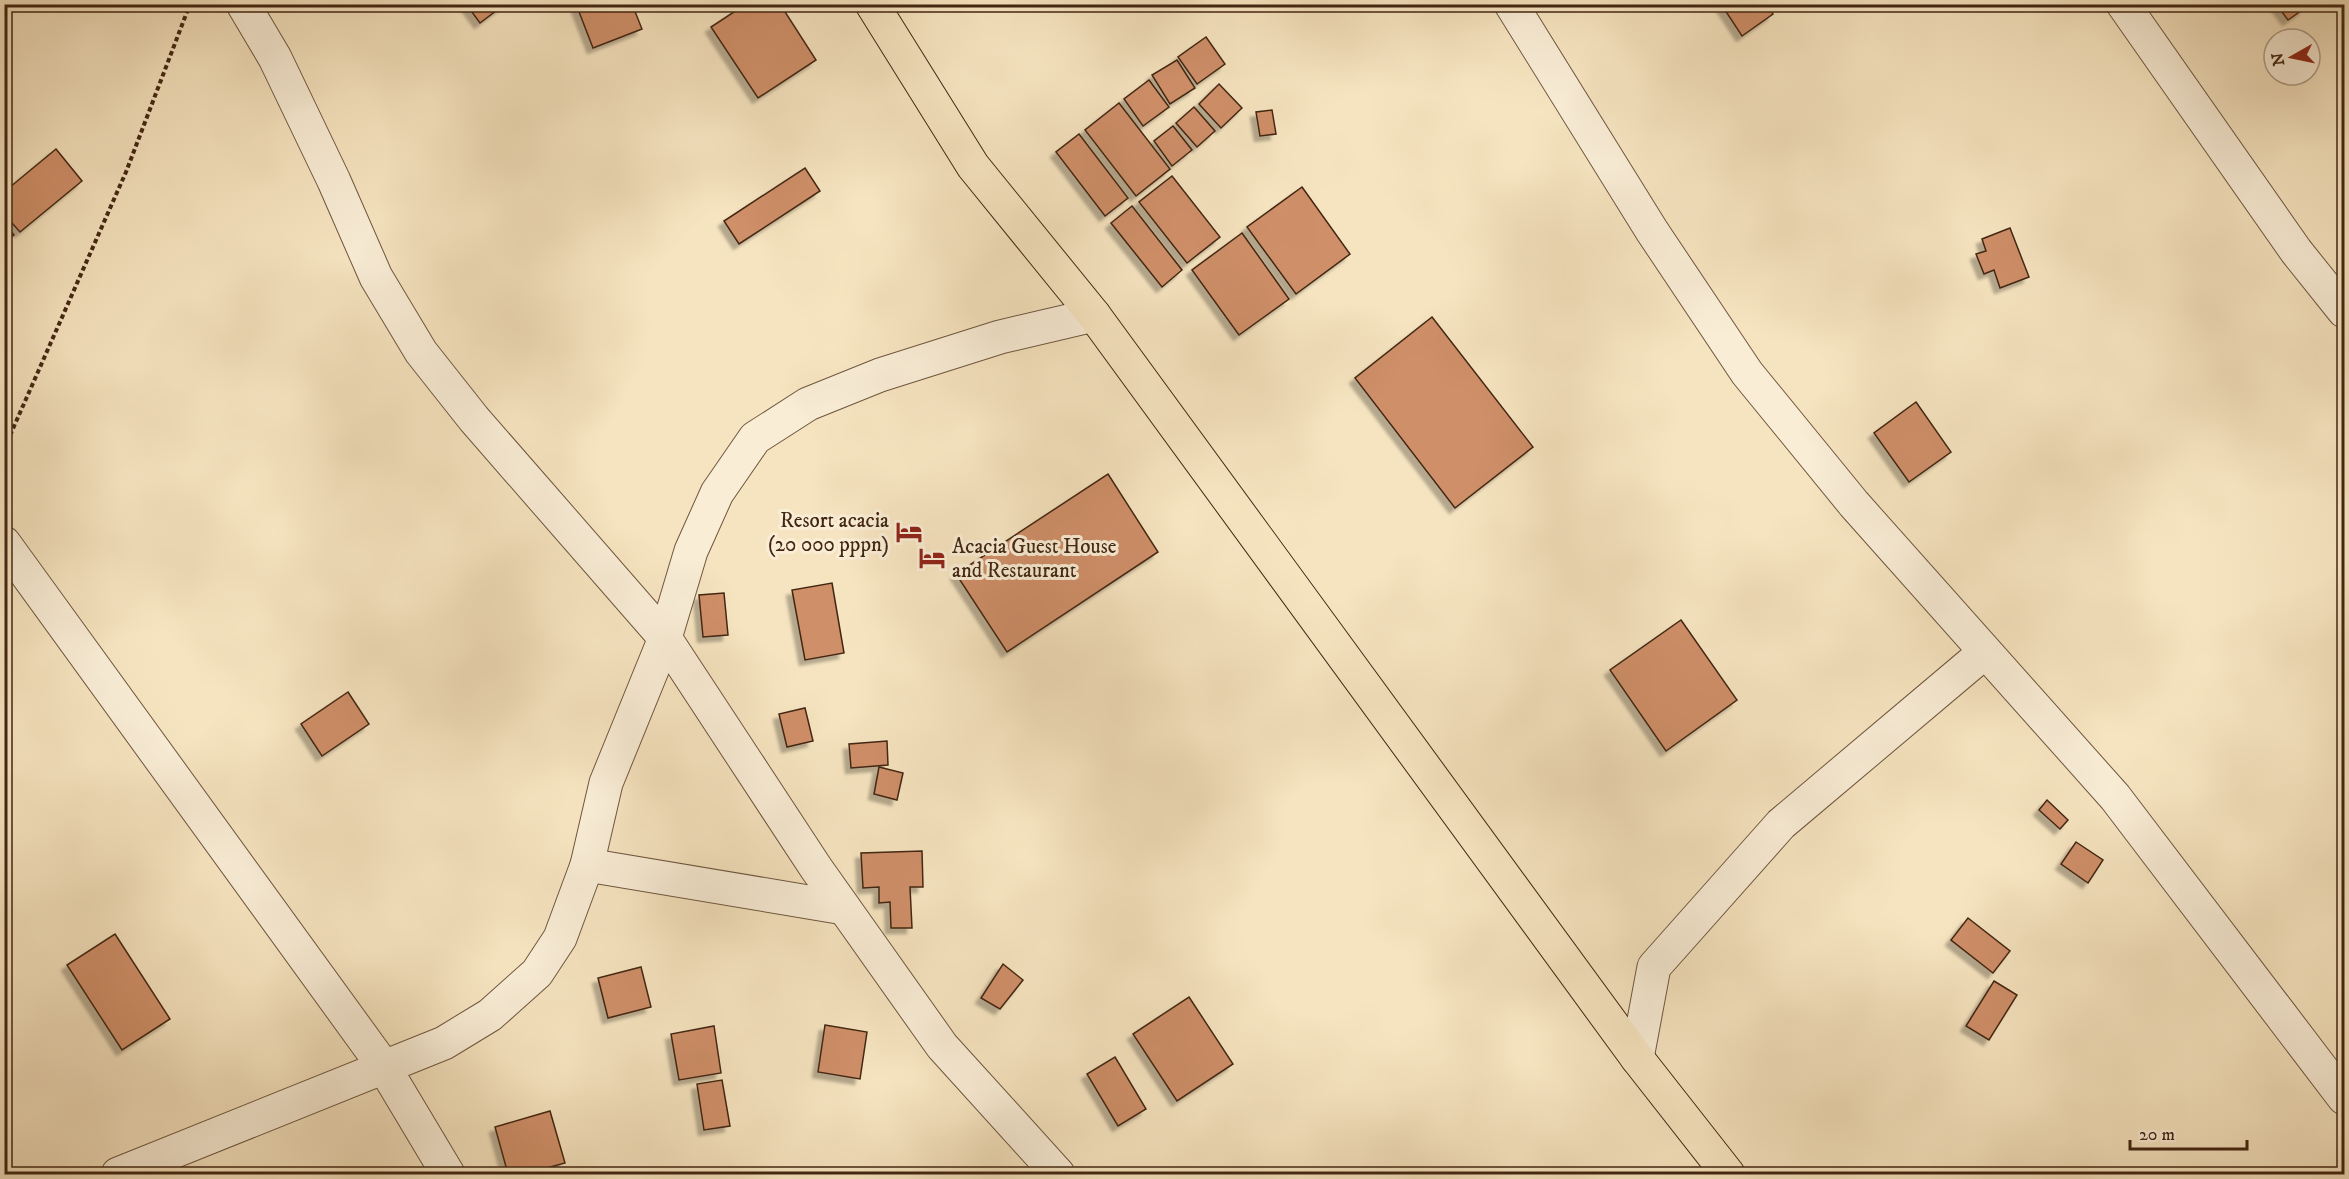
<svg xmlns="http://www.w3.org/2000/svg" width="2349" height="1179" viewBox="0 0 2349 1179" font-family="'IM FELL DW Pica',serif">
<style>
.building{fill:#cf8f69;stroke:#422612;stroke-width:1.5;filter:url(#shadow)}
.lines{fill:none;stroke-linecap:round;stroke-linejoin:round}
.minor-casing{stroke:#6f563e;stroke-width:35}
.major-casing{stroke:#422612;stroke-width:35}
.path{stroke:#422612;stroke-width:4;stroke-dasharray:4.5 3;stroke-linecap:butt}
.minor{stroke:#f9edd6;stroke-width:33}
.major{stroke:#f6e4c0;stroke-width:33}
.labels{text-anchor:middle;stroke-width:6;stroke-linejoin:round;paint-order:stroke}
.poi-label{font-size:21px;fill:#422612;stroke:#f9edd6;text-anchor:end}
</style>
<defs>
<filter id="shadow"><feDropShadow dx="-5.5" dy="5.5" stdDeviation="1.5" flood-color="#0004"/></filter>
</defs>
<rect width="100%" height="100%" fill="#f6e4c0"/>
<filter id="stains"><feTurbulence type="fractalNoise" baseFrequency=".00333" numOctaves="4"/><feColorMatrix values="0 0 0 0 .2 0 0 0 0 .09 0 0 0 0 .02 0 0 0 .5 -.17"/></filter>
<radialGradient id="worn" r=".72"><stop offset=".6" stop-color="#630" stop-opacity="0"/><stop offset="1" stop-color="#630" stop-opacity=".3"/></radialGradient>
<g class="building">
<path d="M466,4H505L480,23Z"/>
<path d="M576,4H632L642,29L593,48Z"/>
<path d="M746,4H780L816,60L758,98L711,27Z"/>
<path d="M1721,4H1767L1773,14L1742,36Z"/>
<path d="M2276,4H2302L2305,8L2288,20Z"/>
<path d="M1206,37L1225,64L1197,84L1178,57Z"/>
<path d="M1177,60L1195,88L1170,104L1152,75Z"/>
<path d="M1149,80L1169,107L1143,126L1124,99Z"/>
<path d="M1219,84L1242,108L1221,128L1199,104Z"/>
<path d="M1119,103L1170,169L1136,196L1085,130Z"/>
<path d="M1194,107L1215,131L1197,147L1176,123Z"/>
<path d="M1272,110L1276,134L1260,136L1256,112Z"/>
<path d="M1173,126L1192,150L1172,166L1154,141Z"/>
<path d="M1079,134L1128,198L1105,216L1056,152Z"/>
<path d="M56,149L82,181L20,232L4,214V192Z"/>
<path d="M805,168L820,191L739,244L724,221Z"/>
<path d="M1172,176L1220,237L1187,263L1139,202Z"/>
<path d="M1302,187L1350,254L1296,294L1247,227Z"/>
<path d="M1132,206L1182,270L1162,287L1111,223Z"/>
<path d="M4,223L14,235L4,243Z"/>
<path d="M2010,228L2029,277L2000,288L1994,270L1984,274L1976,254L1986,251L1982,239Z"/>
<path d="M1242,233L1289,299L1239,335L1192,270Z"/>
<path d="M1432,317L1533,447L1455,508L1355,378Z"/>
<path d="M1916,402L1951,452L1909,482L1874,433Z"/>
<path d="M1108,474L1158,552L1007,652L956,574Z"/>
<path d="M832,583L844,653L805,660L792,590Z"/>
<path d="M724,593L728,635L703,637L699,595Z"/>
<path d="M1681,620L1737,700L1666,751L1610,670Z"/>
<path d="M348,692L369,724L322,756L301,724Z"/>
<path d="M805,708L813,741L787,747L779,714Z"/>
<path d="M887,741L888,765L851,768L849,744Z"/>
<path d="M879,767L903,773L897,800L874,794Z"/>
<path d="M2047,800L2068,820L2060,829L2039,810Z"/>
<path d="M2076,842L2103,860L2088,883L2061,864Z"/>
<path d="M922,851L923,887H910L912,928H891L890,902L879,903V887L863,888L861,853Z"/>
<path d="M1968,918L2010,951L1993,973L1951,940Z"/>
<path d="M115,934L170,1019L122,1050L67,965Z"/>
<path d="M1003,964L1023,980L1000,1009L981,998Z"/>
<path d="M641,967L651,1007L608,1018L598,978Z"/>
<path d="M1994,981L2017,995L1989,1040L1966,1026Z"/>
<path d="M1189,997L1233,1064L1177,1101L1133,1034Z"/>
<path d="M825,1025L867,1032L860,1079L818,1072Z"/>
<path d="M714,1026L721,1073L679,1080L671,1034Z"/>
<path d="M1115,1057L1146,1109L1118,1126L1087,1074Z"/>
<path d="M722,1080L730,1126L704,1130L697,1084Z"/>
<path d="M550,1111L565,1163L525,1174H508L495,1127Z"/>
</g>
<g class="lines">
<g class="minor-casing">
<g id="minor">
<path d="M243,4L275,58L334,181L376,277L421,352L474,419L665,638L816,868L942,1046L1058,1174"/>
<path d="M1511,4L1652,231L1747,373L1854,504L2115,797L2344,1098"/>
<path d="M2123,4L2296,251L2344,311"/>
<path d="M4,543L384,1067L448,1174"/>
<path d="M587,865L844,908"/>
<path d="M1637,1058L1654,967L1781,824L1985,652"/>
<path d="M118,1174L444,1043L490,1015L537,973L560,938L587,865L606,783L665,638L691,551L717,493L755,438L808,404L880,375L1000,337L1094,315"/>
</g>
</g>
<g class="major-casing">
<path id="major" d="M872,4L973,166L1094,315L1637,1058L1728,1174"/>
</g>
<path class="path" d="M4,449L126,172L190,4"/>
<use href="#minor" class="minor"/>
<use href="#major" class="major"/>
</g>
<defs>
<g id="hotel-bare" transform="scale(2.07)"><path d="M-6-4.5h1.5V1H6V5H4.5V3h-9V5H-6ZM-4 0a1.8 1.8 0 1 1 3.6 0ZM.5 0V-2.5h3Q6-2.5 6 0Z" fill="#8f2418" stroke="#f9edd6" stroke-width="2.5" paint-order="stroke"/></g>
</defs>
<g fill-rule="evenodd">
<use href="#hotel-bare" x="909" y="532"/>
<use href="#hotel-bare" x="932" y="558"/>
</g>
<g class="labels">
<g class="poi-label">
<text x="889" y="527">Resort acacia<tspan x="889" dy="24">(20 000 pppn)</tspan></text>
<text x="952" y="553" text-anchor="start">Acacia Guest House<tspan x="952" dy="24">and Restaurant</tspan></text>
</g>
</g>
<rect width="2349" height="1179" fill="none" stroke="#f6e4c0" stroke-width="24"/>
<rect x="6" y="6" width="2337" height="1167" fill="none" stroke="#422612" stroke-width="3"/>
<rect x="12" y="12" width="2325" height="1155" fill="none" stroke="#422612" stroke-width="1.5"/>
<g transform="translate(2292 57) rotate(261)"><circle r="28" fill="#f9edd6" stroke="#b09d88" stroke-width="1.5"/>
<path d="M0-4.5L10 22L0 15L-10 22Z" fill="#8f2418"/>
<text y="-9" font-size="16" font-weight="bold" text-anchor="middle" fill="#422612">N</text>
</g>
<path d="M2130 1140v9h117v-9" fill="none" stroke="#422612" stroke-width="3"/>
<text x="2139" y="1140" font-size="18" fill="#422612" stroke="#f9edd6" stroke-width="4.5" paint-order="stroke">20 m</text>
<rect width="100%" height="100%" filter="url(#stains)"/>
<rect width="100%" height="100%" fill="url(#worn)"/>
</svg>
